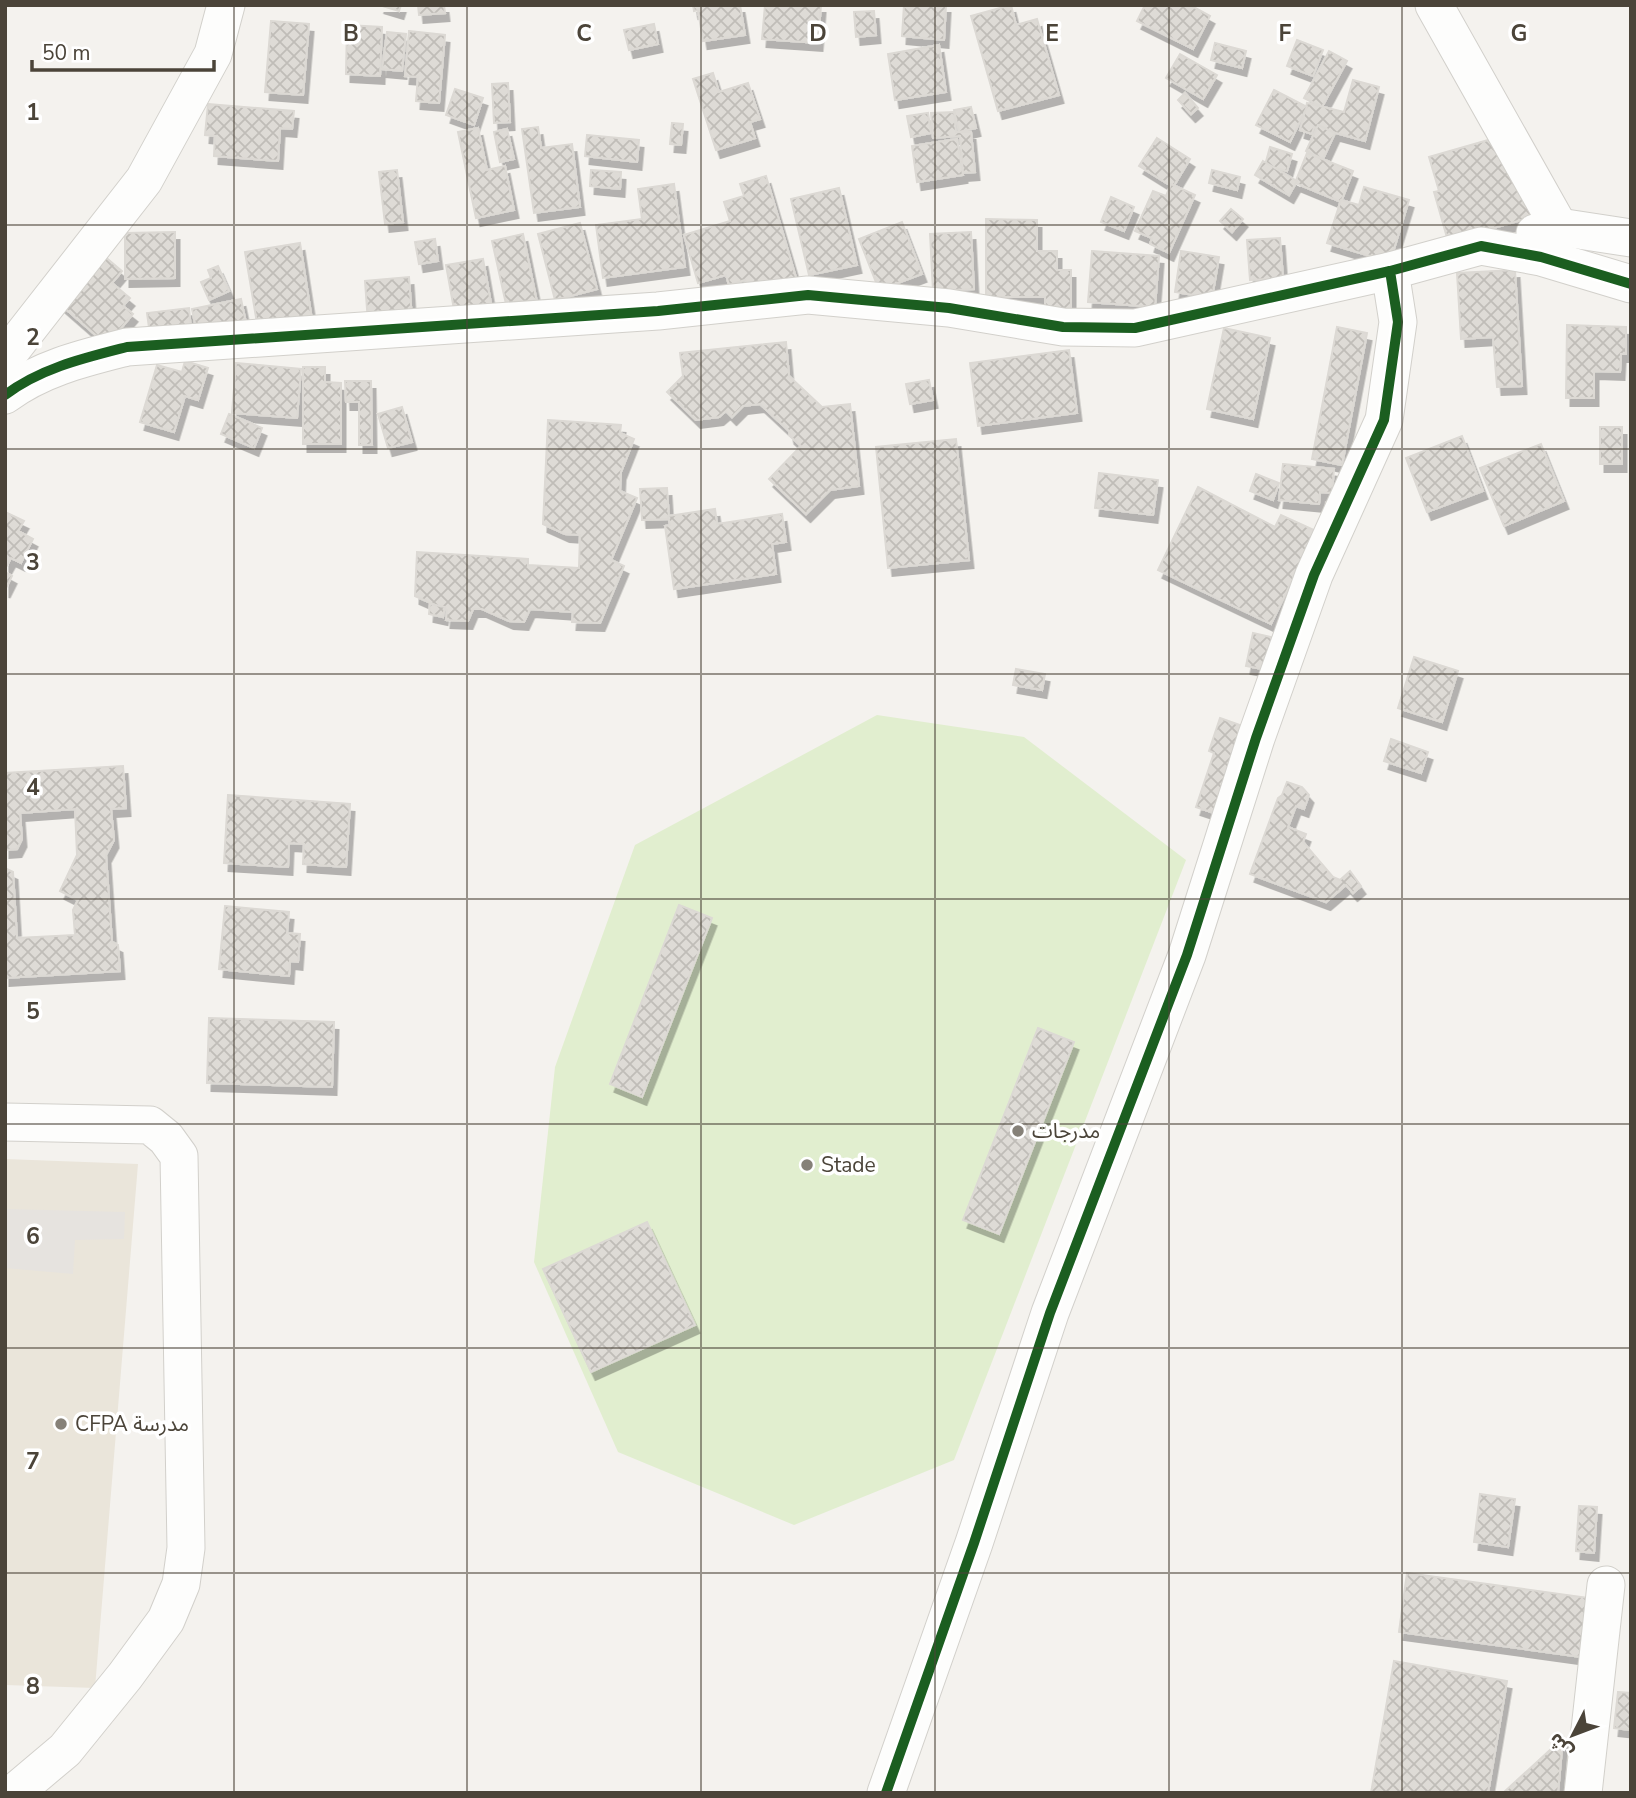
<svg xmlns="http://www.w3.org/2000/svg" width="1636" height="1798" viewBox="0 0 1636 1798" font-family="'Nunito Sans','Noto Sans Arabic',sans-serif">
<style>
.education{fill:#eae5da}
.garden{fill:#e1eecf}
.parking{fill:#e6e3df}
.building{fill:url(#building-cross-hatch);stroke:#dcd9d4;stroke-width:2;filter:url(#shadow)}
.lines{fill:none;stroke-linecap:round;stroke-linejoin:round}
.minor-casing{stroke:#d2d0cb;stroke-width:39}
.minor{stroke:#fdfdfc;stroke-width:37}
.cycleway-casing{stroke:#fff;stroke-width:15}
.cycleway{stroke:#1b5e20;stroke-width:10}
.grid{fill:none;stroke:#4b4439;stroke-width:2;stroke-opacity:0.55}
.poi-dot{fill:#868178;stroke:#fff;stroke-width:2.5}
.labels{text-anchor:middle;stroke-width:7;stroke-linejoin:round;paint-order:stroke}
.poi-label{font-size:21px;fill:#4b4439;stroke:#fff;text-anchor:start}
.grid-label{font-size:23px;text-anchor:middle;font-weight:bold;fill:#4b4439;stroke:#fff;stroke-width:7;stroke-linejoin:round;paint-order:stroke}
</style>
<defs>
<pattern id="building-cross-hatch" width="8" height="8" patternUnits="userSpaceOnUse" patternTransform="scale(1.75)"><rect width="8" height="8" fill="#dedbd6"/><path d="M0 0l8 8M0 8l8-8" fill="none" stroke="#c0bdb8"/></pattern>
<filter id="shadow"><feDropShadow dx="4.5" dy="8" stdDeviation="0" flood-color="#0004"/></filter>
</defs>
<rect width="100%" height="100%" fill="#f4f2ee"/>
<path class="education" d="M5,1159L138,1164L95,1688L5,1685Z"/>
<path class="garden" d="M877,715L1024,737L1186,860L954,1460L794,1525L618,1452L534,1262L555,1067L635,845Z"/>
<path class="parking" d="M5,1209L125,1212L124,1239L75,1240L73,1274L5,1268Z"/>
<g class="building">
<path d="M379,5H401L399,11Z"/>
<path d="M418,5H444L445,13L419,15Z"/>
<path d="M693,5H740L745,35L703,41L698,10L694,11Z"/>
<path d="M765,5H821L818,43L762,39Z"/>
<path d="M904,5H946L944,40L902,36Z"/>
<path d="M1011,5L1016,25L1037,19L1059,95L998,111L971,16Z"/>
<path d="M1145,5H1190L1210,16L1193,49L1137,21Z"/>
<path d="M874,11L876,35L856,37L854,12Z"/>
<path d="M271,21L309,24L303,95L265,92Z"/>
<path d="M654,24L658,44L629,50L624,30Z"/>
<path d="M347,25L382,27L380,76L346,74Z"/>
<path d="M409,31L445,35L439,103L416,101L418,77L405,76Z"/>
<path d="M387,32L406,34L402,71L382,69Z"/>
<path d="M1297,40L1323,50L1313,76L1287,66Z"/>
<path d="M1215,43L1246,51L1242,68L1211,60Z"/>
<path d="M939,45L946,92L895,100L888,54Z"/>
<path d="M1329,51L1347,61L1322,107L1304,98Z"/>
<path d="M1180,54L1217,75L1203,99L1166,78Z"/>
<path d="M713,73L719,92L748,83L760,119L750,122L755,138L716,150L693,79Z"/>
<path d="M1353,80L1379,87L1365,141L1314,127L1312,134L1300,130L1307,103L1344,112Z"/>
<path d="M508,83L510,122L494,123L492,84Z"/>
<path d="M455,89L483,98L474,125L446,115Z"/>
<path d="M1274,90L1307,107L1290,142L1256,125Z"/>
<path d="M1185,93L1198,108L1191,114L1178,100Z"/>
<path d="M208,104L294,111L292,129L280,128L278,161L214,156L215,136L205,135Z"/>
<path d="M971,107L976,128L959,132L954,110Z"/>
<path d="M954,112L956,132H971L975,172L963,173L960,136L933,138L931,113Z"/>
<path d="M928,113L931,133L911,137L907,116Z"/>
<path d="M672,123L683,124L681,145L670,144Z"/>
<path d="M1318,125L1335,133L1323,159L1306,151Z"/>
<path d="M538,127L541,148L572,144L580,207L534,213L522,129Z"/>
<path d="M478,128L487,170L505,166L514,210L476,218L458,132Z"/>
<path d="M507,129L514,159L500,162L494,132Z"/>
<path d="M1516,132L1539,215L1448,241L1434,192L1439,191L1429,157Z"/>
<path d="M587,135L639,140L637,162L585,156Z"/>
<path d="M1157,138L1190,159L1173,187L1139,166Z"/>
<path d="M957,139L963,175L917,182L912,146Z"/>
<path d="M1270,147L1292,154L1287,171L1265,165Z"/>
<path d="M1307,153L1353,171L1341,202L1295,183Z"/>
<path d="M1263,161L1297,181L1289,195L1255,175Z"/>
<path d="M397,170L403,222L385,224L379,172Z"/>
<path d="M591,170L621,172L620,189L590,186Z"/>
<path d="M1212,170L1240,177L1237,190L1209,183Z"/>
<path d="M766,176L797,281L750,295L745,280L729,285L726,275L698,283L684,235L730,221L724,202L744,196L740,184Z"/>
<path d="M674,184L685,267L603,278L596,225L642,219L638,189Z"/>
<path d="M1171,184L1195,195L1169,253L1150,244L1152,238L1135,231L1153,191L1166,196Z"/>
<path d="M1364,187L1409,200L1390,262L1327,243L1341,200L1359,205Z"/>
<path d="M839,188L857,265L809,275L791,199Z"/>
<path d="M1111,197L1134,207L1124,231L1101,222Z"/>
<path d="M1231,209L1243,219L1232,232L1220,221Z"/>
<path d="M986,219L1037,220V251H1057V270H1071V310H1045V297H986Z"/>
<path d="M902,222L922,274L879,290L859,239Z"/>
<path d="M580,223L597,289L555,300L538,234Z"/>
<path d="M175,232V278L125,279V233Z"/>
<path d="M971,232L974,289L933,291L930,234Z"/>
<path d="M523,234L538,307L508,313L492,241Z"/>
<path d="M1280,238L1283,278L1250,280L1247,240Z"/>
<path d="M435,239L438,261L419,264L415,242Z"/>
<path d="M300,243L312,320L258,329L245,252Z"/>
<path d="M1092,251L1159,256L1155,307L1088,302Z"/>
<path d="M1181,251L1219,257L1212,298L1175,292Z"/>
<path d="M103,255L122,271L112,283L130,298L123,306L133,314L107,345L61,305Z"/>
<path d="M483,259L492,309L455,315L446,265Z"/>
<path d="M218,266L229,291L209,300L201,282L211,278L208,270Z"/>
<path d="M1515,270L1522,386L1497,387L1493,337L1461,339L1457,273Z"/>
<path d="M409,277L412,320L368,323L365,281Z"/>
<path d="M241,299L246,323L197,333L192,309Z"/>
<path d="M189,308L191,330L150,335L147,313Z"/>
<path d="M1567,325L1626,327V354H1621L1620,372L1594,371V398H1566Z"/>
<path d="M1337,327L1367,333L1342,465L1312,459Z"/>
<path d="M1224,328L1270,338L1253,419L1207,409Z"/>
<path d="M786,342L789,376L822,407L850,404L859,486L830,490L806,514L769,479L801,446L790,436L789,431L760,404L743,406L732,417L726,411L719,417L696,420L667,392L683,376L680,353Z"/>
<path d="M1069,350L1077,413L978,426L970,363Z"/>
<path d="M185,361L208,368L198,400L185,396L174,432L140,422L157,365L182,372Z"/>
<path d="M236,363L301,369L297,418L232,413Z"/>
<path d="M303,367H325V382L341,383V444H303Z"/>
<path d="M929,380L933,400L910,404L906,384Z"/>
<path d="M345,381H371L372,445H359V402H346Z"/>
<path d="M402,407L412,442L388,448L378,414Z"/>
<path d="M229,414L262,428L254,448L221,434Z"/>
<path d="M548,420L621,425L620,433L634,439L621,472L620,491L637,498L611,560L624,566L600,623L572,622L573,612L530,609L524,622L509,621L482,609H473L468,621L446,620L447,610L415,596L417,552L528,559V565L579,568L580,535L565,534L543,524Z"/>
<rect x="1600" y="427" width="22" height="37"/>
<path d="M1462,436L1483,491L1427,512L1406,458Z"/>
<path d="M956,439L969,560L888,568L876,447Z"/>
<path d="M1541,444L1564,501L1504,526L1480,468Z"/>
<path d="M1283,464L1334,469L1332,493L1320,492L1319,504L1279,500Z"/>
<path d="M1099,473L1158,480L1153,515L1095,508Z"/>
<path d="M1256,474L1279,483L1273,500L1250,491Z"/>
<path d="M1198,487L1275,527L1281,515L1316,531L1271,624L1158,570Z"/>
<path d="M667,488L669,519L642,520L640,489Z"/>
<path d="M715,509L717,524L782,514L786,542L772,544L776,574L674,589L665,526L670,525L668,516Z"/>
<path d="M5,512L24,521L18,531L33,539L21,563L11,558L5,569Z"/>
<path d="M5,572L12,576L5,590Z"/>
<path d="M430,604L445,607L443,617L429,614Z"/>
<path d="M1253,633L1275,638L1268,670L1246,666Z"/>
<path d="M1414,657L1458,671L1442,722L1398,708Z"/>
<path d="M1016,669L1045,674L1042,690L1013,685Z"/>
<path d="M1220,718L1254,730L1214,813L1196,807L1214,753L1209,751Z"/>
<path d="M1391,739L1428,752L1421,773L1384,761Z"/>
<path d="M123,766L126,808L111,809L114,840L106,855L112,942L118,945L120,971L5,978V868L13,872L17,938L75,935L73,910L78,900L60,891L77,855L75,809L20,813L22,839L17,849L5,850V773Z"/>
<path d="M1287,782L1302,787L1309,795L1304,809L1296,806L1288,827L1306,834L1303,842L1333,877L1340,880L1350,871L1361,886L1353,893L1346,885L1326,902L1250,874L1278,798L1282,795Z"/>
<path d="M228,795L350,804L346,867L303,864L304,844L289,843L288,867L224,863Z"/>
<path d="M679,905L712,918L642,1097L610,1084Z"/>
<path d="M225,906L289,912L287,933L300,934L298,962L290,961L289,976L219,969Z"/>
<path d="M209,1018L334,1022L332,1087L207,1083Z"/>
<path d="M1038,1028L1074,1042L999,1234L963,1220Z"/>
<path d="M647,1222L695,1325L591,1372L543,1269Z"/>
<path d="M1480,1494L1515,1499L1508,1547L1474,1542Z"/>
<path d="M1579,1506L1597,1507L1594,1553L1576,1551Z"/>
<path d="M1407,1573L1589,1598L1582,1657L1399,1632Z"/>
<path d="M1394,1661L1507,1681L1488,1793H1371Z"/>
<path d="M1618,1692L1631,1693V1730L1614,1728Z"/>
<path d="M1563,1738L1558,1793H1503Z"/>
</g>
<g class="lines">
<g class="minor-casing">
<g id="minor">
<path d="M1434,5L1559,227"/>
<path d="M1535,233L1559,227L1631,238"/>
<path d="M5,358L144,180L213,54L226,5"/>
<path d="M5,395C41,368 84,358 127,347L658,311L808,295L949,308L1063,327L1135,328L1390,271"/>
<path d="M5,1122L150,1125L166,1138L179,1156L186,1548L181,1584L166,1620L125,1676L65,1750L14,1793"/>
<path d="M886,1793L974,1543L1050,1313L1187,955L1256,738L1314,575L1384,420L1398,322L1390,271L1481,246L1541,257L1631,284"/>
<path d="M1583,1793L1606,1585"/>
</g>
</g>
<use href="#minor" class="minor"/>
<g class="cycleway-casing">
<g id="cycleway">
<path d="M5,395C41,368 84,358 127,347L658,311L808,295L949,308L1063,327L1135,328L1390,271"/>
<path d="M886,1793L974,1543L1050,1313L1187,955L1256,738L1314,575L1384,420L1398,322L1390,271L1481,246L1541,257L1631,284"/>
</g>
</g>
<use href="#cycleway" class="cycleway"/>
</g>
<path class="grid" d="M234,5V1793M467,5V1793M701,5V1793M935,5V1793M1169,5V1793M1402,5V1793M5,225H1631M5,449H1631M5,674H1631M5,899H1631M5,1124H1631M5,1348H1631M5,1573H1631"/>
<g class="poi-dot">
<circle cx="1018" cy="1131" r="7"/>
<circle cx="807" cy="1165" r="7"/>
<circle cx="61" cy="1424" r="7"/>
</g>
<g class="labels">
<g class="poi-label">
<text x="1032" y="1138">مدرجات</text>
<text x="821" y="1172">Stade</text>
<text x="75" y="1431">CFPA مدرسة</text>
</g>
</g>
<g class="grid-label">
<text x="351" y="41">B</text>
<text x="584" y="41">C</text>
<text x="818" y="41">D</text>
<text x="1052" y="41">E</text>
<text x="1285" y="41">F</text>
<text x="1519" y="41">G</text>
<text x="33" y="120">1</text>
<text x="33" y="345">2</text>
<text x="33" y="570">3</text>
<text x="33" y="795">4</text>
<text x="33" y="1019">5</text>
<text x="33" y="1244">6</text>
<text x="33" y="1469">7</text>
<text x="33" y="1694">8</text>
</g>
<rect width="1636" height="1798" fill="none" stroke="#4b4439" stroke-width="14"/>
<g transform="translate(1573 1735) rotate(228)" stroke="#ffffff" stroke-width="5" paint-order="stroke">
<path d="M0-5L12 26L0 18L-12 26Z" fill="#4b4439"/>
<text y="-10" font-size="19" font-weight="bold" text-anchor="middle" fill="#4b4439">ش</text>
</g>
<path d="M32 60v10h182v-10" fill="none" stroke="#4b4439" stroke-width="3.5"/>
<text x="42" y="60" font-size="21" fill="#4b4439" stroke="#ffffff" stroke-width="5" paint-order="stroke">50 m</text>
</svg>
